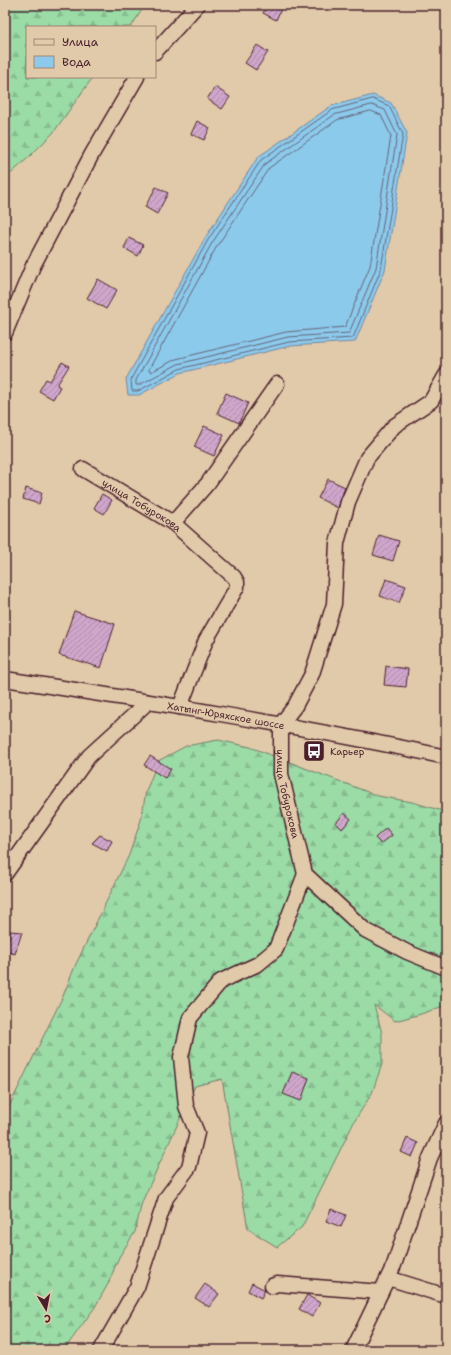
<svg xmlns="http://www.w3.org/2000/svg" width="451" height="1355" viewBox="0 0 451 1355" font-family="'Shantell Sans',sans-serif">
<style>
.forest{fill:url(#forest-firs);stroke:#727d68}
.water{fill:#8ccaec;stroke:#72869f}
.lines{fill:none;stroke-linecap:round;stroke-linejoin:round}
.shore{stroke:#646378;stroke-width:1}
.building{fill:url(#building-hatch);stroke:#4a1f2b}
.minor-casing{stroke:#4a1f2b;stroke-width:17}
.minor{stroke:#e1caaa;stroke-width:14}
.labels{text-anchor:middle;stroke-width:3.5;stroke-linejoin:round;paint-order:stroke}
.street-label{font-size:10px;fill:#4a1f2b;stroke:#e1caaa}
.poi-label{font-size:10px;fill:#4a1f2b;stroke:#e1caaa;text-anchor:start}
</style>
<defs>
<pattern id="forest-firs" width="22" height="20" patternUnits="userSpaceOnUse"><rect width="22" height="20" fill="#9adba6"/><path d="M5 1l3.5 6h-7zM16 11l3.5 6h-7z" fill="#86bc8f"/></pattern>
<pattern id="building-hatch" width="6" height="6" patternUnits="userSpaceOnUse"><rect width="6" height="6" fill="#d0a7cc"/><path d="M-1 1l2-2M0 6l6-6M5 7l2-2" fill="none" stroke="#ab87a6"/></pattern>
</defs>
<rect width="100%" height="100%" fill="#e1caaa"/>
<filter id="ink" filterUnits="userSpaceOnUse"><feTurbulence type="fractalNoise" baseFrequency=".025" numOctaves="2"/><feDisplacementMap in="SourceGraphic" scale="8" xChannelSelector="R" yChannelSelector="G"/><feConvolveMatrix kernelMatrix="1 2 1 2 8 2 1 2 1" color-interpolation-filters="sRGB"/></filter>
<g filter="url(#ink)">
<g class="forest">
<path d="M5,5H145L131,27H27V77H93L53,133L29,157L5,179Z"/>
<path d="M218,740L250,747L378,796L412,802L446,812V1005L421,1014L395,1021L374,1005L382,1033V1064L372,1093L354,1122L302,1227L277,1247L248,1229L222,1079L195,1086L142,1202L135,1232L119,1257L108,1284L95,1307L64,1350H5V1115L63,996L75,966L129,855L141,820L146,791L158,761L186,746Z"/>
</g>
<path class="water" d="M373,95L391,103L407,133L385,270L355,342L290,346L180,373L139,395H128L126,379L205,238L258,157L331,106Z"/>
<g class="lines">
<g class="shore">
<path d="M373,99L389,106L403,134L381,269L353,338L289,342L179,369L138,391H132L131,379L208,240L261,160L332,110Z"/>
<path d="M372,105L385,110L397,135L376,268L349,333L288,337L178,364L139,385H136V380L212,243L265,164L334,115Z"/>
<path d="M371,111L381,115L391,136L370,266L345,327L286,332L176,359L151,372L149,371V369L217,246L269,168L337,120Z"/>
</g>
</g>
<g class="building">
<path d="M267,5H274L281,9L276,20L263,13Z"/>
<path d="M257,45L268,52L256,70L245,63Z"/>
<path d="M215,87L230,97L222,109L207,99Z"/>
<path d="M197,121L210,128L204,140L191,134Z"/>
<path d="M156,187L168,193L157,214L145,207Z"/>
<path d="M129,238L143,245L138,256L124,248Z"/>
<path d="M98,279L117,290L106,309L87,298Z"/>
<path d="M62,362L69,366L57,385L60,387L53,399L39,391L46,379L50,381Z"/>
<path d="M226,393L248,403L239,423L217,413Z"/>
<path d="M204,426L224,435L214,456L194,447Z"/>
<path d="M328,479L345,487L338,508L318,498Z"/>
<path d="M26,488L42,493L39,504L23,499Z"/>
<path d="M102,494L112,500L104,514L94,508Z"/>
<path d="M379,535L399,541L393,561L373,555Z"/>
<path d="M386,579L406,586L399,603L380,596Z"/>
<path d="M74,611L115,624L101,668L59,655Z"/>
<path d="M386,666L408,669L406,687L384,685Z"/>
<path d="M150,756L171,769L165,778L144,765Z"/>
<path d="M344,813L351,819L342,829L336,823Z"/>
<path d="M386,828L392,835L381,844L375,838Z"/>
<path d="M100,835L112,841L107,851L92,843Z"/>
<path d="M10,931L22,932L15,954L5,951Z"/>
<path d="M292,1072L309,1078L301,1101L283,1094Z"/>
<path d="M407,1138L418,1143L412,1157L401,1152Z"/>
<path d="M331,1209L346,1215L341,1227L326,1221Z"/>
<path d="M252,1283L265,1290L261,1298L248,1291Z"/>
<path d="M205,1284L219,1294L209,1307L195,1298Z"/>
<path d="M307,1295L320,1303L312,1317L299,1309Z"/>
</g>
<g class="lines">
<g class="minor-casing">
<g id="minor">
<path d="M155,52L197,5"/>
<path d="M5,333L33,266L92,154L137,77"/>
<path id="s1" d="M446,375L431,401L394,426L367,458L348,502L337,543L334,604L312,674L295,706L281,724V774L305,874L365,930L407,952L446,968"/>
<path id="s2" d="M83,469L173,523L234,577L237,582V587L206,640L180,707"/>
<path d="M173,523L208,483L277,384"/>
<path id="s3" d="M5,679C153,702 300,726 446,757"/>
<path d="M5,874L89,756L148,702"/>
<path d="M388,1278L446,1296"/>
<path d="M272,1286L277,1284L381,1292"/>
<path d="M101,1350L137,1287L166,1198L189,1167L197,1133L186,1106L181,1057L190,1018L221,981L258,964L276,949L305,874"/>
<path d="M353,1350L394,1265L430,1158L446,1123"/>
</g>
</g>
<use href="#minor" class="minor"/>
</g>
</g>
<defs>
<g id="bus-square" transform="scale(1.15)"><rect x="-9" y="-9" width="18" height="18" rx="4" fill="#4a1f2b" stroke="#e1caaa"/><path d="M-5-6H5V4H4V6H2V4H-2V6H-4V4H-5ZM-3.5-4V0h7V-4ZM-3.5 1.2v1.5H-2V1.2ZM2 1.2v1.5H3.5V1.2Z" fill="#fff"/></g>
</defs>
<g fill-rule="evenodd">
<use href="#bus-square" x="314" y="751"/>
</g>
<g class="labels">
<g class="street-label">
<text dy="4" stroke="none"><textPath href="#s2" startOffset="69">улица Тобурокова</textPath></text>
<text dy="4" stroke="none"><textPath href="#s3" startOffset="224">Хатынг-Юряхское шоссе</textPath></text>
<text dy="4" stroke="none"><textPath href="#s1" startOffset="471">улица Тобурокова</textPath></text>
</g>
<g class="poi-label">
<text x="330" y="755">Карьер</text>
</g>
</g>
<rect width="451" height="1355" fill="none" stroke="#e1caaa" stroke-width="20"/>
<rect x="10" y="10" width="431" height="1335" fill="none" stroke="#4a1f2b" stroke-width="1.5" filter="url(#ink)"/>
<rect x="26" y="26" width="130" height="52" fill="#e1caaa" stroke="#a58677"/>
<rect x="34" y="39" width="20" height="6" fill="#e1caaa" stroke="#a58677"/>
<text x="62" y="46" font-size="12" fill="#4a1f2b">Улица</text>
<rect x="34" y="56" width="20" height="12" fill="#8ccaec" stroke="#a58677"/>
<text x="62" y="66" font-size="12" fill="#4a1f2b">Вода</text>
<g transform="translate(46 1309) rotate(170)" stroke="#e1caaa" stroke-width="3" paint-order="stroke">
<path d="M0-3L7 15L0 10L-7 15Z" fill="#4a1f2b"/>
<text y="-6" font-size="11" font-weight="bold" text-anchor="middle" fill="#4a1f2b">С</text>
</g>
</svg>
